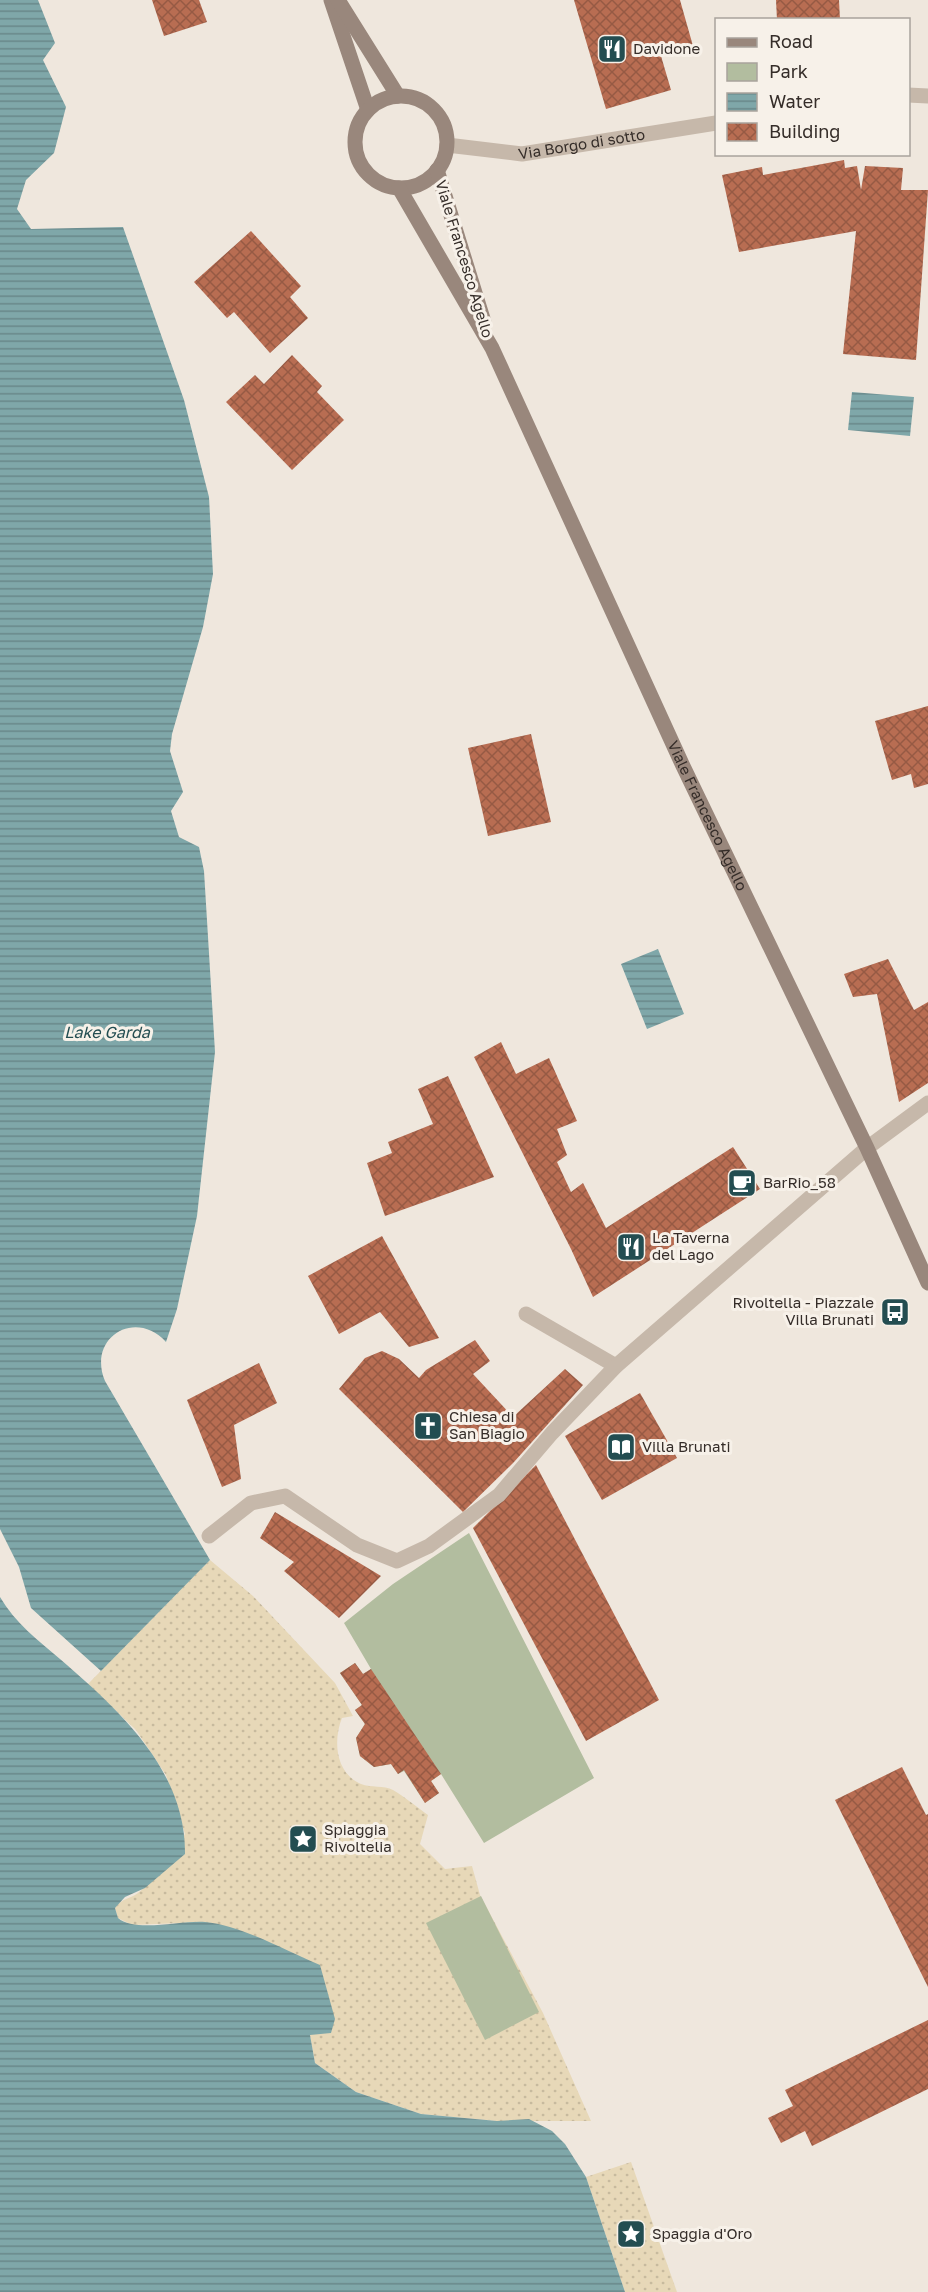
<svg xmlns="http://www.w3.org/2000/svg" width="928" height="2292" viewBox="0 0 928 2292" font-family="'Golos Text',sans-serif">
<style>
.sand{fill:url(#sand-dots)}
.green{fill:#b2bd9f}
.water{fill:url(#water-rules)}
.building{fill:url(#building-cross-hatch)}
.lines{fill:none;stroke-linecap:round;stroke-linejoin:round}
.lane{stroke:#c6b8aa;stroke-width:15}
.street{stroke:#c6b8aa;stroke-width:15}
.secondary{stroke:#99877c;stroke-width:15}
.labels{text-anchor:middle;stroke-width:6;stroke-linejoin:round;paint-order:stroke}
.poi-label{font-size:15px;fill:#352d29;stroke:#f7f1e9;text-anchor:start}
.street-label{font-size:15px;fill:#352d29;stroke:#f7f1e9}
.water-label{font-size:16px;font-style:italic;fill:#234d51;stroke:#f7f1e9}
</style>
<defs>
<pattern id="sand-dots" width="8" height="8" patternUnits="userSpaceOnUse" patternTransform="scale(1.5)"><rect width="8" height="8" fill="#e7d8b8"/><path d="M2 2h.1M6 6h.1" fill="none" stroke="#c7ba9e" stroke-width="1.8" stroke-linecap="round"/></pattern>
<pattern id="water-rules" width="6" height="5" patternUnits="userSpaceOnUse" patternTransform="scale(1.5)"><rect width="6" height="5" fill="#7fa7a9"/><path d="M0 2.5h6" fill="none" stroke="#69888a"/></pattern>
<pattern id="building-cross-hatch" width="8" height="8" patternUnits="userSpaceOnUse" patternTransform="scale(1.5)"><rect width="8" height="8" fill="#b86d52"/><path d="M0 0l8 8M0 8l8-8" fill="none" stroke="#965a44"/></pattern>
</defs>
<rect width="100%" height="100%" fill="#efe7dd"/>
<g class="sand">
<path d="M210,1560L253,1596L335,1683L353,1716L342,1718C333,1740 335,1773 361,1784C371,1788 384,1785 393,1790C405,1797 417,1807 428,1815L420,1844L445,1869L472,1866L480,1895L543,2013L591,2121H497L421,2114L356,2092L315,2063L310,2035L205,1922L132,1925L118,1918L115,1908C122,1898 130,1899 138,1893C152,1883 174,1848 185,1834L166,1775L136,1730L88,1684Z"/>
<path d="M631,2162L677,2292H625L586,2177Z"/>
</g>
<g class="green">
<path d="M469,1533L594,1778L484,1843L441,1774L431,1781L439,1793L425,1803L404,1771L398,1774L391,1764L374,1767L360,1756L356,1738L365,1724L355,1710L362,1705L340,1673L355,1663L363,1674L371,1669L344,1623L393,1584Z"/>
<path d="M481,1896L539,2012L485,2040L426,1923Z"/>
</g>
<g class="water">
<path d="M0,0H38L55,43L43,60L66,107L54,153L26,180L17,209L31,229L123,227L184,400L209,497L213,574L203,627L172,734L170,751L183,792L171,811L179,837L199,847L204,871L215,1052L197,1216L177,1309L166,1342C135,1308 87,1338 105,1381L210,1560L101,1671L31,1608L19,1567L0,1529Z"/>
<path d="M852,392L914,397L910,436L848,430Z"/>
<path d="M658,949L684,1014L647,1029L621,964Z"/>
<path d="M0,1597C15,1623 38,1640 60,1659C119,1710 186,1770 185,1854L145,1888L125,1897L115,1908L118,1918C135,1933 183,1920 205,1922C241,1925 286,1951 320,1965L335,2019L331,2033L310,2035L315,2063L356,2092L421,2114L497,2121L529,2119L552,2131L565,2144L586,2177L625,2292H0Z"/>
</g>
<g class="building">
<path d="M152,0H199L207,22L164,36Z"/>
<path d="M574,0H680L693,46L661,56L671,90L606,109Z"/>
<path d="M776,0H839L840,20H777Z"/>
<path d="M844,160L845,168L857,166L861,190L865,166L903,168L901,190H928L916,360L843,354L856,231L739,252L722,175L762,167L763,175Z"/>
<path d="M251,231L301,286L290,297L308,318L270,353L234,312L227,318L194,282Z"/>
<path d="M292,355L322,386L317,392L344,420L292,470L226,402L255,375L264,384Z"/>
<path d="M928,706V784L914,788L911,774L892,780L875,721Z"/>
<path d="M531,734L551,822L488,836L468,748Z"/>
<path d="M888,959L914,1010L928,1002V1083L899,1102L877,994L853,997L844,974Z"/>
<path d="M501,1042L516,1074L549,1058L577,1121L557,1129L567,1155L557,1162L571,1192L583,1183L606,1228L733,1147L760,1189L593,1297L571,1249L474,1057Z"/>
<path d="M448,1076L494,1177L385,1216L367,1163L392,1153L388,1142L433,1124L418,1089Z"/>
<path d="M382,1236L414,1294L439,1338L409,1347L380,1312L339,1334L308,1276Z"/>
<path d="M475,1340L490,1361L473,1374L513,1417L565,1369L583,1385L514,1462L463,1512L339,1389L365,1358L382,1351L399,1359L419,1378L426,1370Z"/>
<path d="M259,1363L277,1403L234,1425L241,1479L222,1487L187,1400Z"/>
<path d="M640,1393L677,1458L602,1500L565,1436Z"/>
<path d="M536,1465L659,1700L586,1741L473,1528Z"/>
<path d="M275,1512L381,1576L339,1618L284,1571L294,1562L260,1538Z"/>
<path d="M355,1663L363,1674L371,1669L441,1774L431,1781L439,1793L425,1803L404,1770L398,1774L391,1764L374,1767L360,1756L356,1738L365,1724L355,1710L362,1705L340,1673Z"/>
<path d="M902,1767L926,1815L928,1814V1987L835,1800Z"/>
<path d="M928,2020V2089L812,2146L805,2131L781,2143L768,2118L793,2106L785,2090Z"/>
</g>
<g class="lines">
<g class="lane">
<path d="M526,1314L616,1366"/>
<path d="M209,1536L251,1503L285,1496L357,1545L397,1561L429,1546L499,1495L552,1433L616,1366L867,1148"/>
</g>
<g class="street">
<path d="M908,95L928,96"/>
<path id="s1" d="M447,145L522,154L716,123"/>
<path d="M867,1148L928,1103"/>
</g>
<g class="secondary">
<path d="M331,0L368,110"/>
<path d="M338,0L398,96"/>
<circle cx="401" cy="142" r="46"/>
<path d="M437,170L484,322"/>
<path id="s2" d="M399,188L492,348L683,766L867,1148L928,1283"/>
</g>
</g>
<defs>
<g id="restaurant-square" transform="scale(1.5)"><rect x="-9" y="-9" width="18" height="18" rx="4" fill="#234d51" stroke="#f7f1e9"/><path d="M-5-6h1v4h1v-4h1v4h1v-4h1v5L-1.5 .5V6h-2V.5L-5-1ZM5-6V6H3V1.5H1.5Q1.5-4 5-6Z" fill="#fff"/></g>
<g id="cafe-square" transform="scale(1.5)"><rect x="-9" y="-9" width="18" height="18" rx="4" fill="#234d51" stroke="#f7f1e9"/><path d="M-5.5-4.5H6V0H3Q3 3.5 0 3.5H-2.5Q-5.5 3.5-5.5 0ZM3-3.2v2h1.7v-2ZM-6 4.5H4V6H-6Z" fill="#fff"/></g>
<g id="bus-square" transform="scale(1.5)"><rect x="-9" y="-9" width="18" height="18" rx="4" fill="#234d51" stroke="#f7f1e9"/><path d="M-5-6H5V4H4V6H2V4H-2V6H-4V4H-5ZM-3.5-4V0h7V-4ZM-3.5 1.2v1.5H-2V1.2ZM2 1.2v1.5H3.5V1.2Z" fill="#fff"/></g>
<g id="church-square" transform="scale(1.5)"><rect x="-9" y="-9" width="18" height="18" rx="4" fill="#234d51" stroke="#f7f1e9"/><path d="M-1.2-6h2.4v3.5h3.3v2.4h-3.3V6h-2.4V-.1h-3.3v-2.4h3.3Z" fill="#fff"/></g>
<g id="library-square" transform="scale(1.5)"><rect x="-9" y="-9" width="18" height="18" rx="4" fill="#234d51" stroke="#f7f1e9"/><path d="M-6-4Q-3-5.5-.7-3.5V5Q-3 3-6 4ZM6-4Q3-5.5 .7-3.5V5Q3 3 6 4Z" fill="#fff"/></g>
<g id="sight-square" transform="scale(1.5)"><rect x="-9" y="-9" width="18" height="18" rx="4" fill="#234d51" stroke="#f7f1e9"/><path d="M0-6L1.8-2.2L6-1.7L2.9 1.2L3.7 5.4L0 3.3L-3.7 5.4L-2.9 1.2L-6-1.7L-1.8-2.2Z" fill="#fff"/></g>
</defs>
<g fill-rule="evenodd">
<use href="#restaurant-square" x="612" y="49"/>
<use href="#cafe-square" x="742" y="1183"/>
<use href="#restaurant-square" x="631" y="1247"/>
<use href="#bus-square" x="895" y="1312"/>
<use href="#church-square" x="428" y="1426"/>
<use href="#library-square" x="621" y="1447"/>
<use href="#sight-square" x="303" y="1839"/>
<use href="#sight-square" x="631" y="2234"/>
</g>
<g class="labels">
<g class="poi-label">
<text x="633" y="54">Davidone</text>
<text x="763" y="1188">BarRio_58</text>
<text x="652" y="1243">La Taverna<tspan x="652" dy="17">del Lago</tspan></text>
<text x="874" y="1308" text-anchor="end">Rivoltella - Piazzale<tspan x="874" dy="17">Villa Brunati</tspan></text>
<text x="449" y="1422">Chiesa di<tspan x="449" dy="17">San Biagio</tspan></text>
<text x="642" y="1452">Villa Brunati</text>
<text x="324" y="1835">Spiaggia<tspan x="324" dy="17">Rivoltelia</tspan></text>
<text x="652" y="2239">Spaggia d'Oro</text>
</g>
<g class="street-label">
<text dy="5" stroke="none"><textPath href="#s1" startOffset="136">Via Borgo di sotto</textPath></text>
<text transform="translate(464 259) rotate(73)" y="5">Viale Francesco Agello</text>
<text dy="5" stroke="none"><textPath href="#s2" startOffset="700">Viale Francesco Agello</textPath></text>
</g>
<g class="water-label">
<text x="107" y="1038">Lake Garda</text>
</g>
</g>
<rect x="715" y="18" width="195" height="138" fill="#f7f1e9" stroke="#a9a39c" stroke-width="1.5"/>
<rect x="727" y="38" width="30" height="9" fill="#99877c" stroke="#a9a39c" stroke-width="1.5"/>
<text x="769" y="48" font-size="18" fill="#352d29">Road</text>
<rect x="727" y="63" width="30" height="18" fill="#b2bd9f" stroke="#a9a39c" stroke-width="1.5"/>
<text x="769" y="78" font-size="18" fill="#352d29">Park</text>
<rect x="727" y="93" width="30" height="18" fill="url(#water-rules)" stroke="#a9a39c" stroke-width="1.5"/>
<text x="769" y="108" font-size="18" fill="#352d29">Water</text>
<rect x="727" y="123" width="30" height="18" fill="url(#building-cross-hatch)" stroke="#a9a39c" stroke-width="1.5"/>
<text x="769" y="138" font-size="18" fill="#352d29">Building</text>
</svg>
